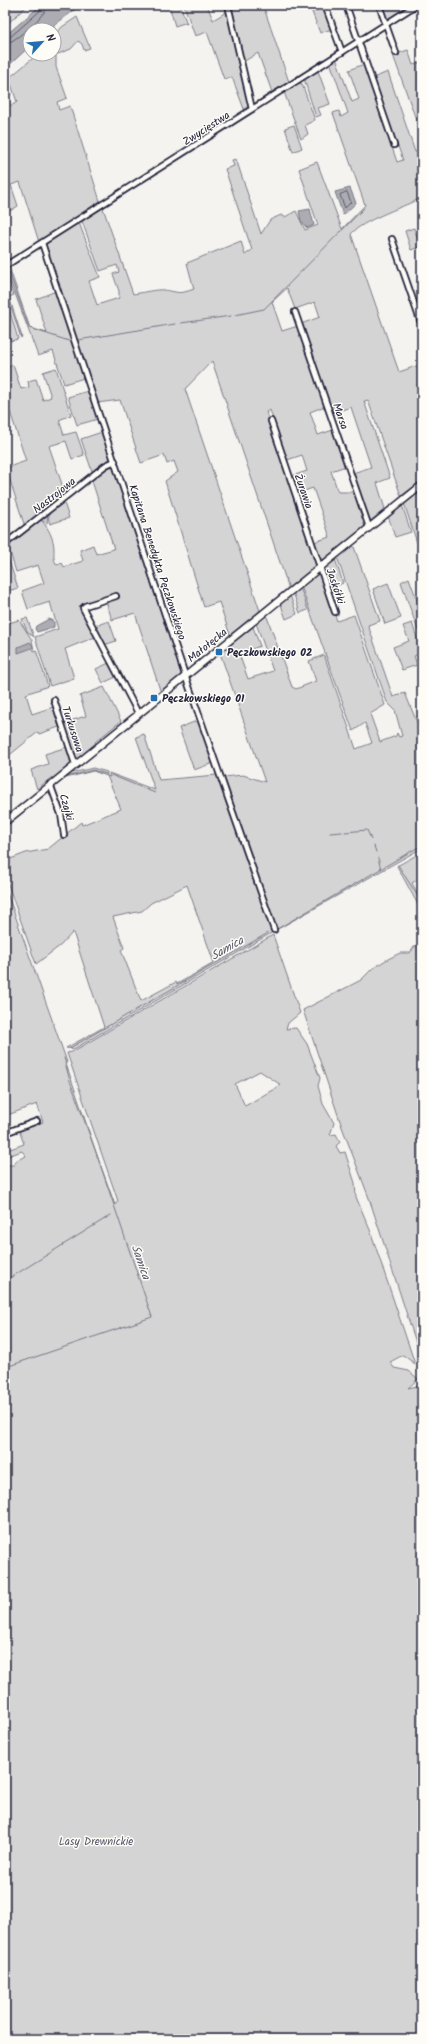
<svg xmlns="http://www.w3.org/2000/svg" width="427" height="2044" viewBox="0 0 427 2044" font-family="Kalam,sans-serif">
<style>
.green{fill:#d5d4d5;stroke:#7c7b88;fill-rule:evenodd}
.water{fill:#acacb2;stroke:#757582}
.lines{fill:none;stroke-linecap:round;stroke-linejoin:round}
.shore{stroke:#59596b;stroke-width:1}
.stream{stroke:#757582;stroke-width:1}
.street-casing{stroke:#22223b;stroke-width:8}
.secondary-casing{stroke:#22223b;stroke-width:9}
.street{stroke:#fdfcf7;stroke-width:4.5}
.secondary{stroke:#fdfcf7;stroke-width:6}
.poi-dot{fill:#1f6fb2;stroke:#fdfcf7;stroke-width:1.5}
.labels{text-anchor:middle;stroke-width:3;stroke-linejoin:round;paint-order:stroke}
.street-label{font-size:11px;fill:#22223b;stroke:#fdfcf7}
.poi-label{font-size:11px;font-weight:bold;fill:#22223b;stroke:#fdfcf7;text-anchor:start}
.park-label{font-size:11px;fill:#585769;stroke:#fdfcf7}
.water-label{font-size:12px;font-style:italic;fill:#59596b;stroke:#fdfcf7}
</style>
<rect width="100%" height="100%" fill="#f4f3ef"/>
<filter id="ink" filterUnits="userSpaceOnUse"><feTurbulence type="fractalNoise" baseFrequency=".025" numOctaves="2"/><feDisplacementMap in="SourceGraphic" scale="8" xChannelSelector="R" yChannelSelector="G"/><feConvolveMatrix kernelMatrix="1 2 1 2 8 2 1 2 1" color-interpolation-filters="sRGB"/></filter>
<g filter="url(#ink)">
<g class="green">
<path d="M5,5H28L5,26Z"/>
<path d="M169,5H180L187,24L184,23L175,26Z"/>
<path d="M184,5H207L213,20L228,11L249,106L244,109L232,77L224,79L207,32L195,36Z"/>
<path d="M230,5H263L289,82L272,92L258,53L243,62Z"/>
<path d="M381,5H406V7L388,20L386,19Z"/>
<path d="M324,7L332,29L320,33L312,12Z"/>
<path d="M77,17L90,48L84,50L82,44L78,41L71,49L58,54L54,45V36L62,27Z"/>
<path d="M408,50L413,65L422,62V130L420,124L418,125L393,55Z"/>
<path d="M38,54H50L51,57L56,55V67L67,98L57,102L59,110L70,106L100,201L39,242L20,182L11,185L18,206L5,214V82L11,95L7,97L11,106L17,102L9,78Z"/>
<path d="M336,58L352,102L359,99L349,70L364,64L397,162L403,160L373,78L388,72L415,152L422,150V213L417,200C400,208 362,221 351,234L399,372L422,364V481L401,496L368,400L364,401L390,478L377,483L385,509L369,522L353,473L371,467L351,407L332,413L301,324L320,317L315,302L295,309L287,288L272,302L282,331L298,326L325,406L310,412L318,435L333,430L346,466L331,471L338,492H354L366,527L323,560L319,559L314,542L330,537L313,488L298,493L292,476L307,471L302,455L287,460L270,410L266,412L317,565L289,589L212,361L185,389L260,611L230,635L219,602L204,607L165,481L178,472L174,461L167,464L164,455L141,463L120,400L97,403L44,245L79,223L100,277L89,281L97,305L119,298V291L113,274L119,272L117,265L100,271L82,221L103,208L133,294C142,293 155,289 164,290C179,292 178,295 194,289L187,263L241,241L245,255L252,250L225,169L234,166L232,160L236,159L261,234L270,220L281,215L285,217L296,211L305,230L318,225L299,169L317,162L342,229L365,205L333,113L339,111L341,117L348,113L330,62Z"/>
<path d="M318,71L330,104L318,108L321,115L316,117L305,82V79Z"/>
<path d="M299,83L302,84L315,120L305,125L308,134L301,139L284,92Z"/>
<path d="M294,125L302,148L293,152L285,128Z"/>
<path d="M414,228L417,237L422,239V246L411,250L405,231Z"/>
<path d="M9,267L30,328L47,333L36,299L56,291L84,378L64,384L53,351L38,356L6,269Z"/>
<path d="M5,271L14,295L9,297L22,337L21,338L5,289Z"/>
<path d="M5,295L18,339L11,341L5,324Z"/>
<path d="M13,365L21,389L29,387L28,381L36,379L43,400L51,397L43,372L56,368L71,415L59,420L64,435L76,432L84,455L72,459L66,441L49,446L66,496L25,527L6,468L26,461L5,396V368Z"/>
<path d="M88,391L98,419L77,425L68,397Z"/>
<path d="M102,432L111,459L93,474L81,439Z"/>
<path d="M112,464L182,675L161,693L135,613L112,620L106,601L118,597L117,594L79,606L95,637L65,649L74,678L50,686L35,637L58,629L50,602L28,609L22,591L44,583L38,565L16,572L8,545L48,513L47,523L41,520C48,527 54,539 54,549C54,555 53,560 57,565L62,563L64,567L83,561L80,550L93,545L96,554L114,549L91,478L107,466Z"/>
<path d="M418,492L422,503V548L419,549L404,503Z"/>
<path d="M63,500L69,518L50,524C45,512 55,507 63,500Z"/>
<path d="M402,505L411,532L395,537L388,516Z"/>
<path d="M353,544L380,621L368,625L393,697L405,693L422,735V848L276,930L224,777L243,775L265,782L220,653L253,627L260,646L239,654L248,679L273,671L256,623L266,614L292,687L296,689L316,681L309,661L324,655L356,749L372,743L365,723L353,731L301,586L320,572L337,621L354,615L385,705L370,714L380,742L396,736L397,733L399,737L402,736L395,710L387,702L337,557Z"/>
<path d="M5,549L18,588L5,592Z"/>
<path d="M335,559L343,583L329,589L322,569Z"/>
<path d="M409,578L422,614V642L401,582Z"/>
<path d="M388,583L401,618L385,624L373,589Z"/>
<path d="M300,587L308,610L300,613L293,592Z"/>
<path d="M290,595L297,614L286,619L280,602Z"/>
<path d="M27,618L34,637L27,631L22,619Z"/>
<path d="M19,620L32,640L34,651L36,650L48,686L26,694L32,714L53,707L59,727L39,734L38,732L6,758L5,624Z"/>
<path d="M109,621L116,641L104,645L94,626Z"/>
<path d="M412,623L422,653L414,656L417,665L402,670L393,647L409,641L403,626Z"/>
<path d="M109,663L116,677L103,683L96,669Z"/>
<path d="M104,687L121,721L95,742L96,745L79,759L74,758L63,723L86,716L80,696Z"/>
<path d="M199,720L213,763L194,770L179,728Z"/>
<path d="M144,734L159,780L217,775L273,932L74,1049L66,1048L104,1027L73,932L61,945L36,964L5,876V861L26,853L48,849L81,822L82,825L121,809L107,776L93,771L66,778L65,775L68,774L93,768L107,772V776L110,777L109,773L155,790L136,737ZM187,885L214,963L177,984L176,982L141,1001L121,950L124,948L113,917L142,911L151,903Z"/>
<path d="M67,747C74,769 70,766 53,780L52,777L37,789L31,770L48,764L45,754Z"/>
<path d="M422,852V877L412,883L422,902V912L397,866Z"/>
<path d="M5,887L67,1062L65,1063L70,1081L115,1205L118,1201L67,1053L72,1052L273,935L300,1013L288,1023L286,1029L296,1028L307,1044L320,1078L318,1086L323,1104L334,1123L330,1135L336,1134L340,1142L336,1146L340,1153L345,1152L355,1183L356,1197L370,1230L415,1364L403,1355L390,1362L394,1368L409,1371L418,1379L408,1388L422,1385V2039H5V1369L7,1368L5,1360V1165H14L17,1160L26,1156L22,1151L5,1157V1151L24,1144L19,1130L43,1122L37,1104L5,1116ZM260,1071L281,1085L245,1106L235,1084Z"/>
<path d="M422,943V1361L369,1198L342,1127L303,1010L361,980L372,969L386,960L400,953H410L414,947Z"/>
</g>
<g class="water">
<path d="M41,5H81L48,30H30V46L5,69V36Z"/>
<path d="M350,188L356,203L343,215L335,192Z"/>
<path d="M310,209L314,225L307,228L301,221L299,211Z"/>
<path d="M49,619L54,622V627L37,632L35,629L36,626Z"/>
<path d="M30,642L33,646L32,648L18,653V647Z"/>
</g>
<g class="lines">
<g class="shore">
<path d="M5,39L9,38L41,10L43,5"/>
<path d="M5,44C14,43 47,14 48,5"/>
<path d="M347,192L351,202L345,208L340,195Z"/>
</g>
<g class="stream">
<path d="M8,269L29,328L69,341"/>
<path d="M235,315L264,309L364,208"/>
<path d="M181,323L231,316"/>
<path d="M78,340L175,324"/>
<path d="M111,775L155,793"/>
<path d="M67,777L93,770L106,774"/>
<path d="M345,832L367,830L371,839"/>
<path d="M330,833L342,832"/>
<path d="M374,846L376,852"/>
<path d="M378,858L381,869"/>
<path d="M398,865L422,903"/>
<path d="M277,929L422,845"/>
<path d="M70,1048L268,933"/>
<path d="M5,1281L111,1215"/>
<path d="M5,1376L9,1366L152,1317L64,1058"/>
</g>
<g class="street-casing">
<g id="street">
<path d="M228,5L252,109"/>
<path d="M325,5L342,52"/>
<path d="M346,5L394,145"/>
<path d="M379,5L396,53"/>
<path d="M392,239L422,326"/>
<path d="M42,243L185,675L274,930"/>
<path d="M5,266L416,5"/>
<path d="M295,312L369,527"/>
<path d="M271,421L335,612"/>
<path d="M5,544L106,465L115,461"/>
<path d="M116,596L85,606L83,608L138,713"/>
<path d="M54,700L75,764"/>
<path d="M50,784L61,814L64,835"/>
<path d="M5,1133L37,1121"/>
</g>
</g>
<g class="secondary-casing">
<path id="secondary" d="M5,822L422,485"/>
</g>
<use href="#street" class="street"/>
<use href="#secondary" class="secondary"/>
</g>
</g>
<g class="poi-dot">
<rect x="215" y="648" width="8" height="8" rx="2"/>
<rect x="150" y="694" width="8" height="8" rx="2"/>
</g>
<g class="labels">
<g class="street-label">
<text transform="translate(206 128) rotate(-33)" y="4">Zwycięstwa</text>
<text transform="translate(341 416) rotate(71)" y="4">Marsa</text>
<text transform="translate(304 491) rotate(71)" y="4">Żurawia</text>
<text transform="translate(54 495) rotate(-38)" y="4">Nastrojowa</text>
<text transform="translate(158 562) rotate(72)" y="4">Kapitana Benedykta Pęczkowskiego</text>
<text transform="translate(336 586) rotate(71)" y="4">Jaskółki</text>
<text transform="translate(207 645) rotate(-39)" y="4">Małołęcka</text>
<text transform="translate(73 729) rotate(72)" y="4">Turkusowa</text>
<text transform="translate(67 807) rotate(75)" y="4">Czajki</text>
</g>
<g class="poi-label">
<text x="227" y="656">Pęczkowskiego 02</text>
<text x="162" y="702">Pęczkowskiego 01</text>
</g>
<g class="park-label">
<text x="96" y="1845">Lasy Drewnickie</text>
</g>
<g class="water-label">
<text transform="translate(227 948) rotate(-30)" y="4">Samica</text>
<text transform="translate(141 1262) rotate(71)" y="4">Samica</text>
</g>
</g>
<rect width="427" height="2044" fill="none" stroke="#fdfcf7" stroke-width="20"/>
<rect x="10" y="10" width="407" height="2024" fill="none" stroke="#22223b" stroke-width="1.5" filter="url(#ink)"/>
<g transform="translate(42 42) rotate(63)"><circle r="19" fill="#fdfcf7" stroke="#a5a5ac"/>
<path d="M0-3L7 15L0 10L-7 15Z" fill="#1f6fb2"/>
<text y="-6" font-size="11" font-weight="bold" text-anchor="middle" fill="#22223b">N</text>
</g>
</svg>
